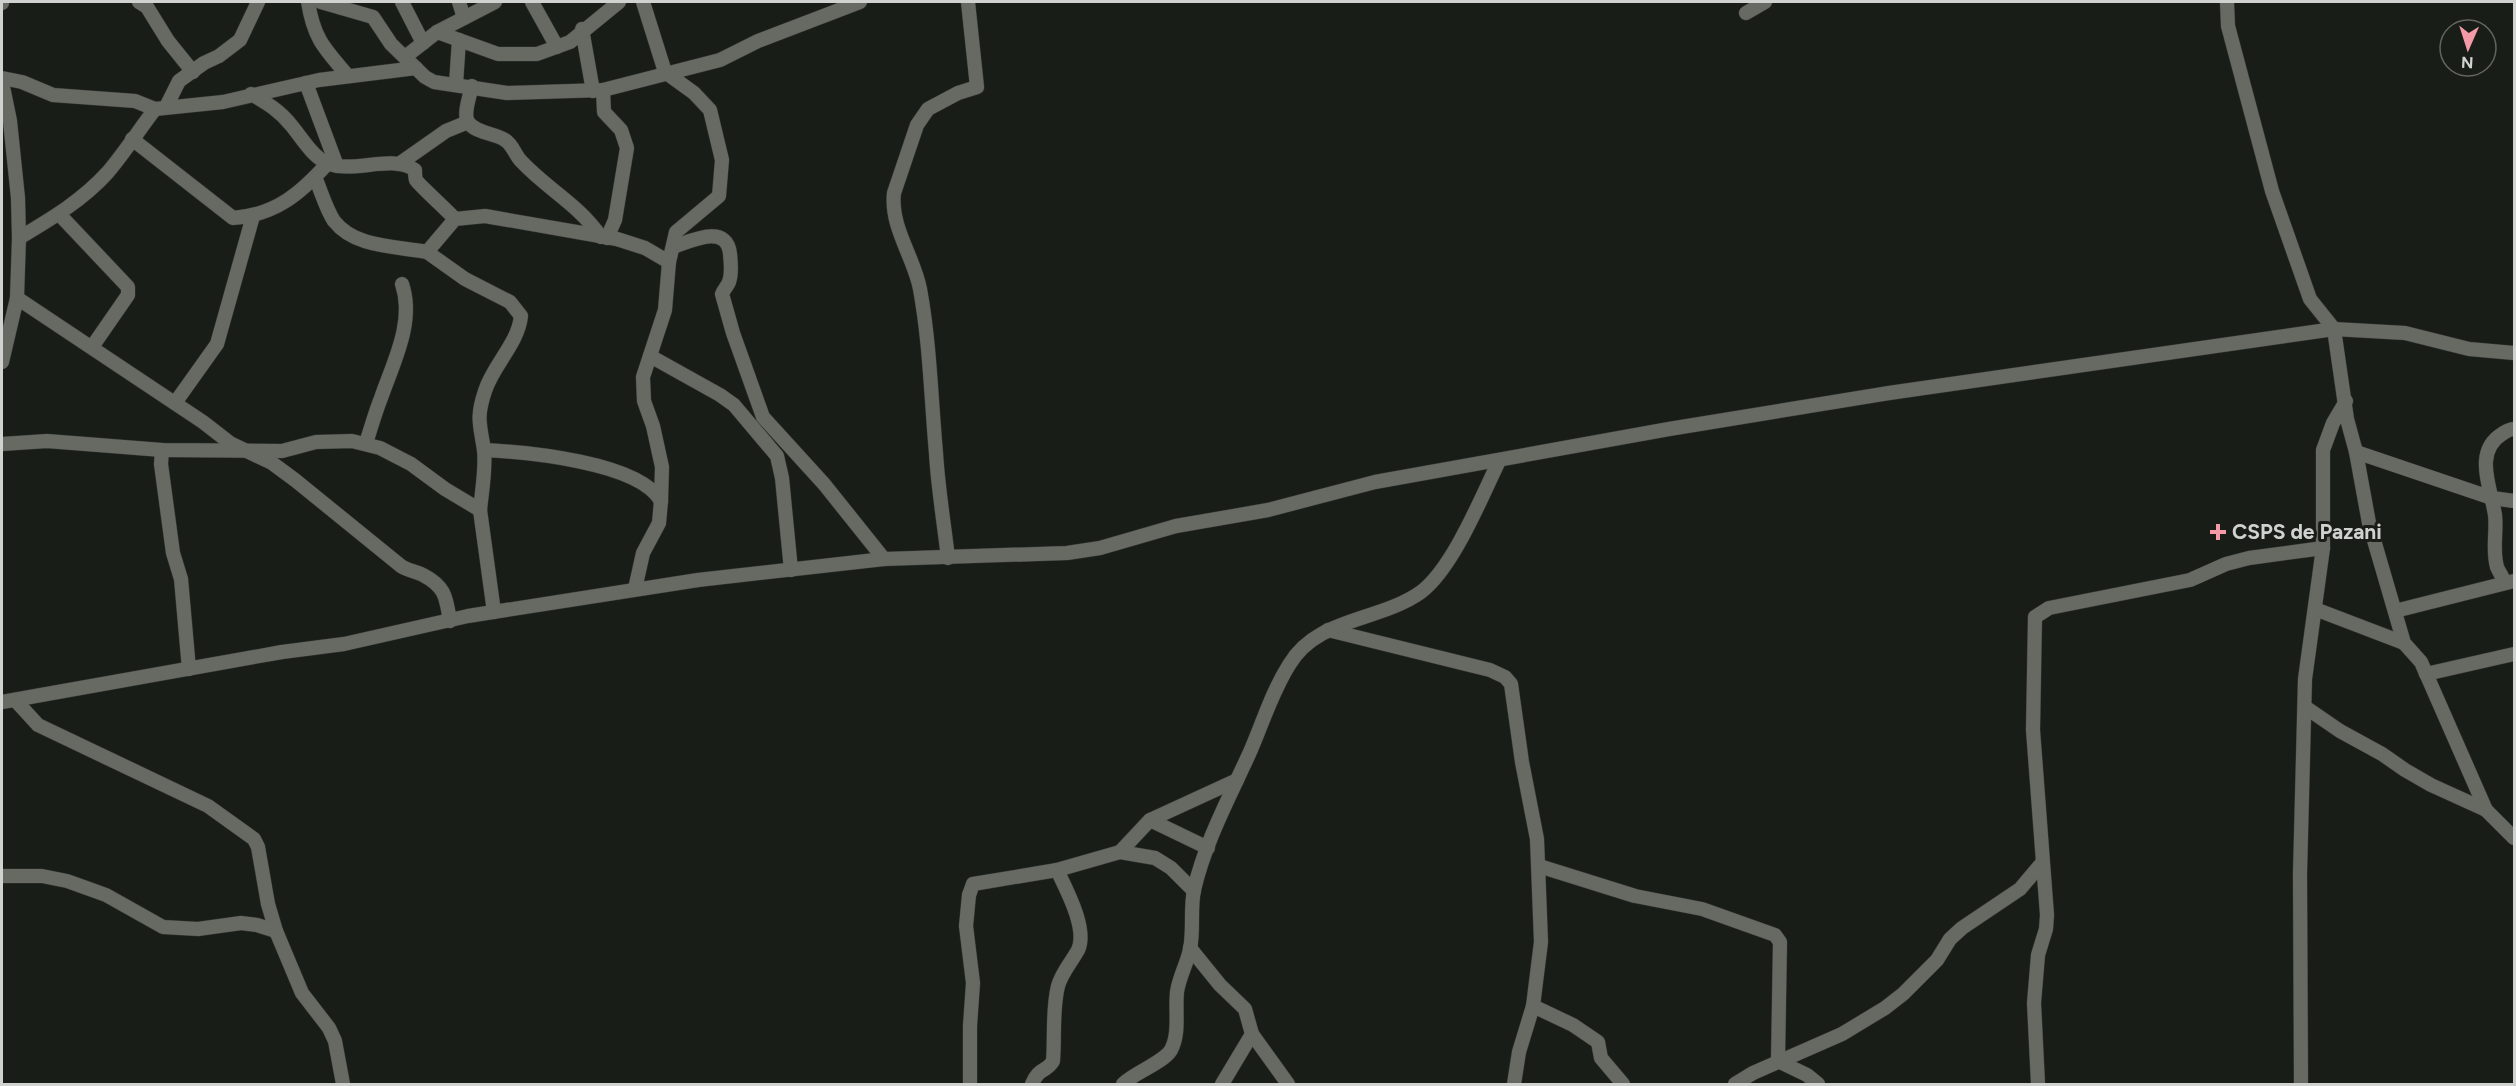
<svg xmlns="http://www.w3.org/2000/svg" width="2516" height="1086" viewBox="0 0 2516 1086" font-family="Figtree,sans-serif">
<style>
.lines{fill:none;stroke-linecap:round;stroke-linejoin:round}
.minor-casing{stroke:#353834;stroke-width:15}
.minor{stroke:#666a63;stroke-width:14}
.poi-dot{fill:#f49aa6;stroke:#191d17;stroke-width:2}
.labels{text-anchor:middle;stroke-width:6;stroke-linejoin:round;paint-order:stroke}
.poi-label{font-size:21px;font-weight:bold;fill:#cfd2ce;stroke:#191d17;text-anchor:start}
</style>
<rect width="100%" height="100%" fill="#191d17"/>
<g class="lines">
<g class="minor-casing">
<g id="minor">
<path d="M139,2L147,7L168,41L193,72"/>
<path d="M308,2C314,39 324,48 348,76"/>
<path d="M321,2L373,17L391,44L425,77L434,82L507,93L603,90L720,60L758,41L860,2"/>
<path d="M402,2L423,43"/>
<path d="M459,2L464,18"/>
<path d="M532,2L557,47"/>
<path d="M2227,2L2228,26L2272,191L2310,299L2334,329L2347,419L2356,452L2369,523L2404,643L2421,662L2486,810L2514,838"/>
<path d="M2,3V2"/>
<path d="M1746,13L1765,2"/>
<path d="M582,29L593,91"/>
<path d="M437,32L498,54H537L570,42L619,2"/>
<path d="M405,57L437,32L495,2"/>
<path d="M2,78L22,82L53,95L135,101L155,109L223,102L319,80L416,68"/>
<path d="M2,82L10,121L18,198L19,238L17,298L2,362"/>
<path d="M306,83L337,166"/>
<path d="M456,84L459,40"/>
<path d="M472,86C470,95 463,114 468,122C475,133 494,133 505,140C513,145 515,155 521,161C548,190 577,203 601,237"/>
<path d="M603,90L604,112L621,130L627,148L615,220L607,238"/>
<path d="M251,94C267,103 280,111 291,125C302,138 313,158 329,164C355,173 394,154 415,170C415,174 415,177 416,180C418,184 448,211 455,219"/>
<path d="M166,107L179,81L204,63L219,56L240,40L258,2"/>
<path d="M132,139L233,218C275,215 300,194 327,164"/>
<path d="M399,164L446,131L468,122"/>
<path d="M315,177C321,191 326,209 334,221C355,248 396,246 427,252"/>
<path d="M59,214L128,287V295L92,347"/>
<path d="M19,238C51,219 83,200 108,172C125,152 139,130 155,109"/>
<path d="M673,247C691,241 727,223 730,254C731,263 732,274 729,282C727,287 724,289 722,294L733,333L763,417L824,484L884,559"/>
<path d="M17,298L203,422L230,443L272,463L295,480L401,566C408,571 416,571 423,575C446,587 446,598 450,621"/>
<path d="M650,356L720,395L734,405L777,456L782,478L791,570"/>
<path d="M175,403L217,344L253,216"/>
<path d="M366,443C371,428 375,413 381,398C393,363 415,322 402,284"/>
<path d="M2,444L47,441L162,450L282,451L316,442L352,441L380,448L411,464L445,489L480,510L494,612"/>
<path d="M162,450L161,464L173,553L181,579L189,669"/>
<path d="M484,450C526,452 639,462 661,501"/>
<path d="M2356,452L2492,498L2514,501"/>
<path d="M480,510C482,490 486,469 484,450C480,424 476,418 485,391C493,365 518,344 521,316L510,302L465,279L427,252L455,219L485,216L617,239L645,248L669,262"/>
<path d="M948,558C944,523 938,488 936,453C931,398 930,344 920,289C914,257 890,227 894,193L917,125L928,109L958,93L977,87L968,2"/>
<path d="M2505,583C2503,577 2499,572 2497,567C2492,550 2497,532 2495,515C2491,488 2473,452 2502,434C2507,431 2509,429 2514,429"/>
<path d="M635,589L643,553L659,523L661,501L662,467L653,426L644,401L643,377L665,310L669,262L676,232L719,196L722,160L710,110L694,93L665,72L643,2"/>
<path d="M2315,609L2404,643"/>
<path d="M2395,611L2514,581"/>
<path d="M1328,630L1490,670L1505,677L1511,684L1522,762L1537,839L1541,942L1533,1006L1519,1052L1514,1084"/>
<path d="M2426,674L2514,654"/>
<path d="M16,701L38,725L208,806L254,839L258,847L268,904L276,931L302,993L329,1028L335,1041L343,1084"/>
<path d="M2,702L282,652L344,644L468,616L698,580L884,559L1067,553L1100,548L1176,526L1268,510L1375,482L1669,429L1889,393L2334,329L2405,333L2469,349L2514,353"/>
<path d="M2305,707L2340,731L2382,754L2405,770L2431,785L2486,810"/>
<path d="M1150,820L1208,848"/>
<path d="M1120,852L1150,820L1237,780"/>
<path d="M1539,866L1635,896L1702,909L1775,935L1780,942L1778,1061L1807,1075L1818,1084"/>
<path d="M2,876H42L67,881L106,895L163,927L198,929L241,923L257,925L276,931"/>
<path d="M1190,948L1220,985L1245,1009L1252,1034L1288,1084"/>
<path d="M1533,1006L1573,1025L1598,1042L1601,1058L1623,1084"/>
<path d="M970,1084V1026L973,983L966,926L969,895L973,884L1057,870L1120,852L1155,858L1171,868L1194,891"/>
<path d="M1032,1084C1039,1067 1047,1072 1053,1061C1055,1036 1052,1010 1058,986C1062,972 1071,963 1078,950C1088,929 1066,889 1057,870"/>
<path d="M1123,1084C1135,1072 1163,1063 1171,1050C1180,1033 1175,1011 1177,992C1179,977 1187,964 1190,949C1194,930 1190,909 1194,890C1205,842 1230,796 1250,752C1263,722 1272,692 1289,665C1317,617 1379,622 1421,592C1453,568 1481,498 1499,461"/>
<path d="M1222,1084L1252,1034"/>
<path d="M1735,1084L1753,1073L1842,1034L1885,1008L1903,994L1937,960L1950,939L1962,928L2020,889L2042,863"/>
<path d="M2038,1084L2034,1003L2038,955L2046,929L2047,915L2033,730L2035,617L2049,608L2190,580L2226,564L2249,558L2323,548"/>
<path d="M2301,1084L2300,874L2305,679L2323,548V450L2333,423L2346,401"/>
</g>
</g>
<use href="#minor" class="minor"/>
</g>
<path class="poi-dot" d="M2215 523h6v6h6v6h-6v6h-6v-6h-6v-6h6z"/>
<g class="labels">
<g class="poi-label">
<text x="2232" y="539">CSPS de Pazani</text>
</g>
</g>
<rect width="2516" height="1086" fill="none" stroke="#cfd2ce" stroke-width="6"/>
<g transform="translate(2468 48) rotate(183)"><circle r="28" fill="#191d17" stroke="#626560" stroke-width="1.5"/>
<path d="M0-4.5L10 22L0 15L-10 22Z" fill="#f49aa6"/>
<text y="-9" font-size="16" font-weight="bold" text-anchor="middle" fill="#cfd2ce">N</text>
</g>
</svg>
